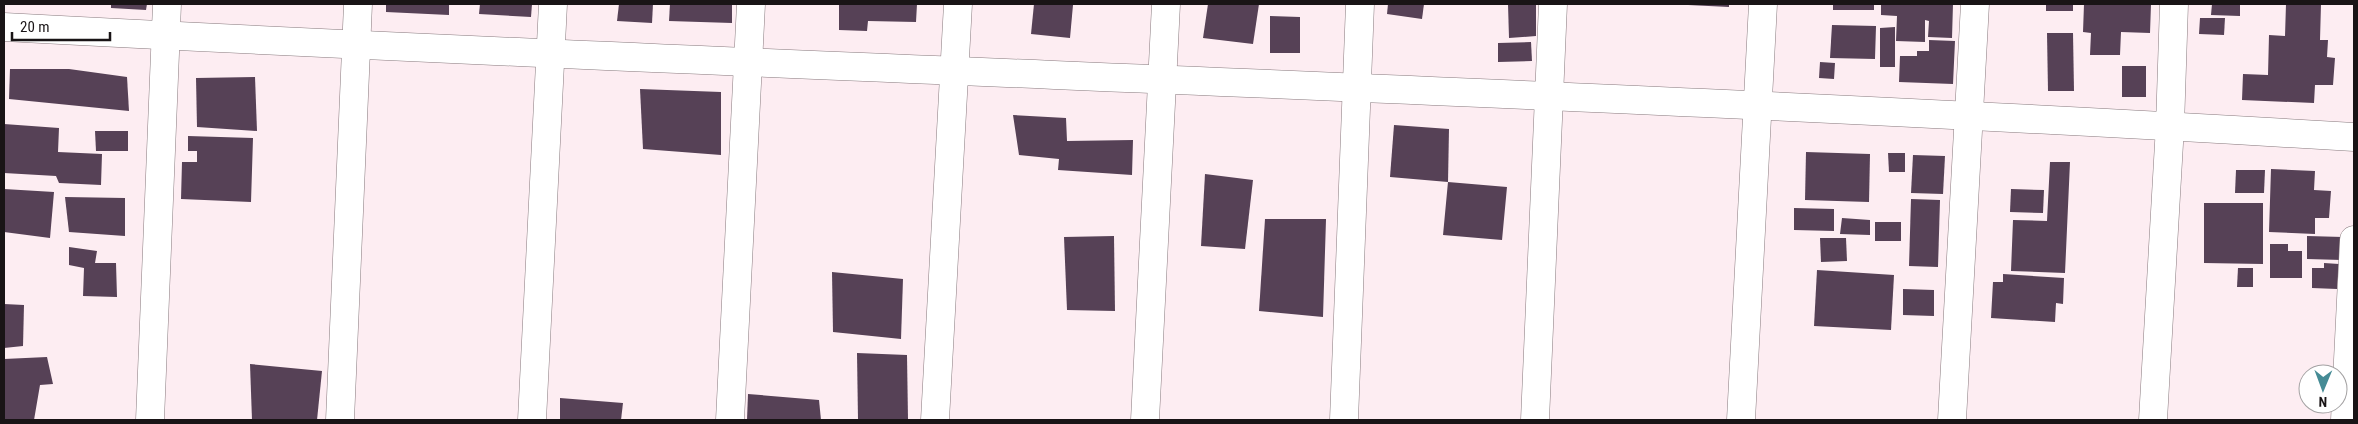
<svg xmlns="http://www.w3.org/2000/svg" width="2358" height="424" viewBox="0 0 2358 424" font-family="'Roboto Condensed',sans-serif">
<style>
.building{fill:#564156}
.lines{fill:none;stroke-linecap:round;stroke-linejoin:round}
.minor-casing{stroke:#887a7e;stroke-width:29}
.minor{stroke:#fff;stroke-width:28}
</style>
<rect width="100%" height="100%" fill="#fdedf2"/>
<g class="building">
<path d="M111,4H147L146,10L111,8Z"/>
<path d="M386,4H449V15L386,12Z"/>
<path d="M480,4H532L531,17L479,14Z"/>
<path d="M619,4H653L652,23L617,21Z"/>
<path d="M670,4H732V23L669,21Z"/>
<path d="M839,4H917L916,22L868,21L867,31L839,30Z"/>
<path d="M1034,4L1073,5L1070,38L1031,34Z"/>
<path d="M1208,4H1259L1253,44L1203,38Z"/>
<path d="M1388,4H1424L1422,19L1387,14Z"/>
<path d="M1508,4H1536V36L1509,38Z"/>
<path d="M1688,4H1729V7L1688,5Z"/>
<rect x="1833" y="4" width="41" height="6"/>
<path d="M1881,4H1953L1952,38L1928,37L1929,21L1925,20V42L1896,41L1897,16L1881,15Z"/>
<rect x="2046" y="4" width="27" height="7"/>
<path d="M2084,4H2151L2150,33L2121,32L2120,55H2090L2091,33L2083,32Z"/>
<path d="M2212,4H2240V16L2211,15Z"/>
<path d="M2286,4H2321L2320,40H2328L2327,57L2335,58L2333,85H2315L2314,103L2242,100L2243,74L2268,75L2269,35L2285,36Z"/>
<path d="M1270,16L1300,17V53H1270Z"/>
<path d="M2200,18H2225L2224,35L2199,34Z"/>
<path d="M1832,25L1876,26L1875,59L1830,58Z"/>
<path d="M1895,27V67H1880V28Z"/>
<path d="M2047,33H2073L2074,91H2048Z"/>
<path d="M1929,40L1955,41L1953,84L1899,82L1900,56H1917V51H1929Z"/>
<path d="M1531,42L1532,61L1498,62V43Z"/>
<path d="M1820,62L1835,63L1834,79L1819,78Z"/>
<rect x="2122" y="66" width="24" height="31"/>
<path d="M10,69H69L127,77L129,111L9,99Z"/>
<path d="M255,77L257,131L197,127L196,78Z"/>
<path d="M640,89L721,92V155L643,149Z"/>
<path d="M1013,115L1066,118L1067,141L1133,140L1132,175L1058,170L1059,159L1019,155Z"/>
<path d="M4,124L59,128L58,152L102,154L101,185L59,183L56,176L4,173Z"/>
<path d="M1394,125L1449,129L1448,182L1390,177Z"/>
<path d="M95,131H128V151H96Z"/>
<path d="M188,136L253,138L251,202L181,199L182,162H197V151H188Z"/>
<path d="M1806,152L1870,154L1869,202L1805,200Z"/>
<path d="M1888,153H1905V172H1889Z"/>
<path d="M1913,155L1945,156L1943,194L1911,193Z"/>
<path d="M2050,162H2070L2065,273L2011,271L2013,220L2047,221Z"/>
<path d="M2271,169L2315,171L2314,190L2331,191L2329,218H2315V234L2269,232Z"/>
<path d="M2236,170H2265L2264,193H2235Z"/>
<path d="M1205,174L1253,180L1245,249L1201,246Z"/>
<path d="M1448,182L1507,187L1502,240L1443,235Z"/>
<path d="M4,189L54,192L50,238L4,232Z"/>
<path d="M2011,189L2044,190L2043,213L2010,212Z"/>
<path d="M65,197L125,198V236L69,232Z"/>
<path d="M1911,199L1940,200L1938,267L1909,266Z"/>
<path d="M2204,203H2263V264L2204,263Z"/>
<path d="M1794,208L1834,209V231L1794,230Z"/>
<path d="M1842,218L1870,220V235L1840,234Z"/>
<path d="M1265,219H1326L1323,317L1259,311Z"/>
<rect x="1875" y="222" width="26" height="19"/>
<path d="M1114,236L1115,311L1067,310L1064,237Z"/>
<path d="M2307,236L2343,237L2342,260L2307,259Z"/>
<path d="M1820,238H1846L1847,261L1821,262Z"/>
<path d="M2270,244H2288V251H2302V278H2270Z"/>
<path d="M69,247L97,251L95,263H116L117,297L83,296L84,268L69,265Z"/>
<path d="M2324,263L2339,264L2337,289L2312,288V268H2324Z"/>
<path d="M2238,268H2253V287H2237Z"/>
<path d="M1817,270L1894,275L1891,330L1814,326Z"/>
<path d="M832,272L903,279L901,339L833,332Z"/>
<path d="M2003,274L2064,278L2063,304L2056,303L2055,322L1991,318L1993,282H2003Z"/>
<path d="M1903,289L1934,290V316L1903,315Z"/>
<path d="M4,304L24,305L23,346L4,348Z"/>
<path d="M857,353L907,355L908,420H858Z"/>
<path d="M47,357L53,384L40,385L34,420H4V359Z"/>
<path d="M250,364L322,371L317,420H252Z"/>
<path d="M748,394L819,400L821,420H747Z"/>
<path d="M560,398L623,403L621,420H560Z"/>
</g>
<g class="lines">
<g class="minor-casing">
<g id="minor">
<path d="M4,27C787,69 1571,90 2354,137"/>
<path d="M150,420L167,4"/>
<path d="M340,420L358,4"/>
<path d="M532,420L553,4"/>
<path d="M730,420L751,4"/>
<path d="M935,420L958,4"/>
<path d="M1145,420L1166,4"/>
<path d="M1344,420L1360,4"/>
<path d="M1535,420L1553,4"/>
<path d="M1741,420L1763,4"/>
<path d="M1952,420L1975,4"/>
<path d="M2153,420L2170,126L2174,4"/>
<path d="M2345,420L2354,240"/>
</g>
</g>
<use href="#minor" class="minor"/>
</g>
<rect width="2358" height="424" fill="none" stroke="#191416" stroke-width="10"/>
<g transform="translate(2323 389) rotate(181)"><circle r="24" fill="#ffffff" stroke="#a3a1a2"/>
<path d="M0-4L9 19L0 12L-9 19Z" fill="#458b95"/>
<text y="-8" font-size="14" font-weight="bold" text-anchor="middle" fill="#191416">N</text>
</g>
<path d="M12 32v8h98v-8" fill="none" stroke="#191416" stroke-width="2.5"/>
<text x="20" y="32" font-size="15" fill="#191416" stroke="#ffffff" stroke-width="4" paint-order="stroke">20 m</text>
</svg>
